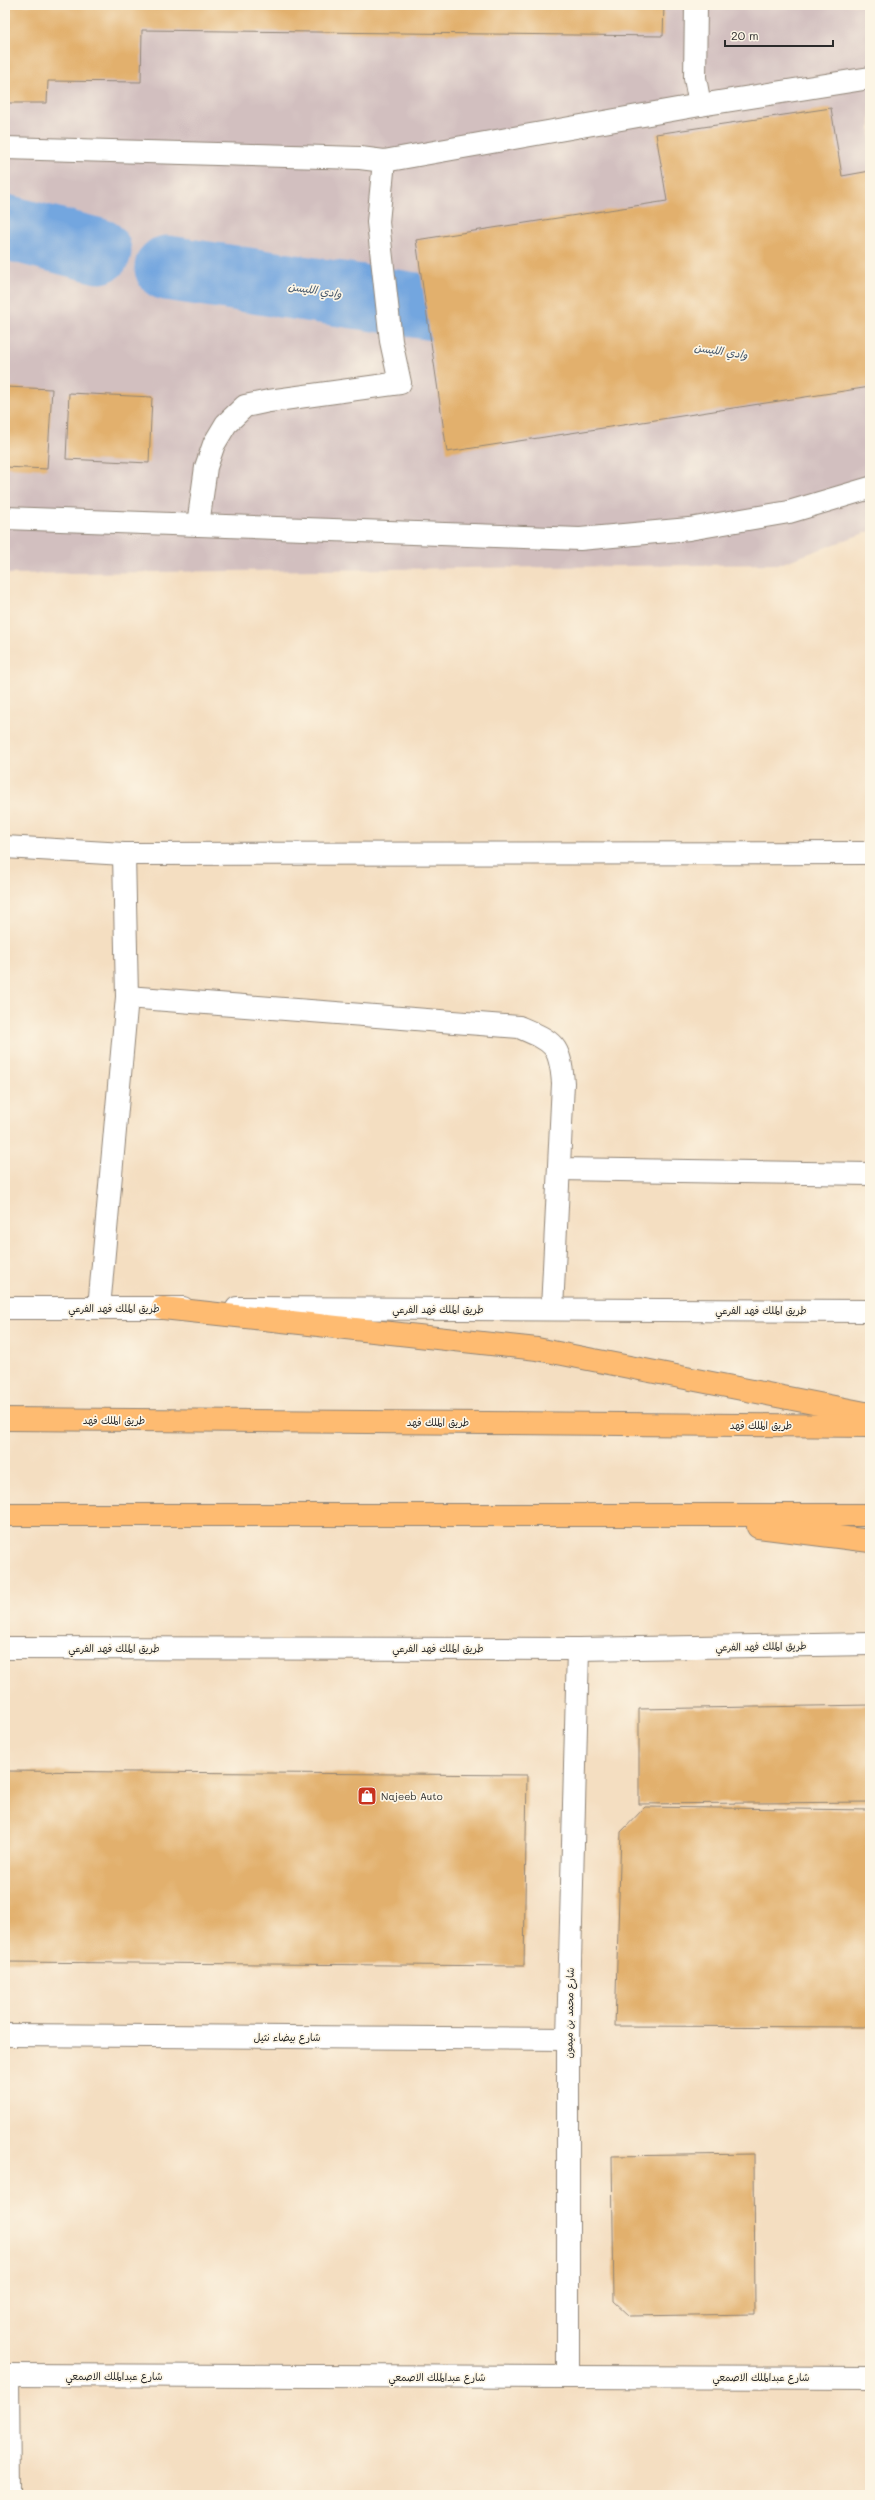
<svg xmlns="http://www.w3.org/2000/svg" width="875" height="2500" viewBox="0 0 875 2500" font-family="Mali,'Playpen Sans Arabic',sans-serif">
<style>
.industrial{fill:#d2bfbf}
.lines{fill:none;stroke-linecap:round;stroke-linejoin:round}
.river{stroke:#73a6df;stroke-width:65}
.building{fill:#e2b06d}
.minor-casing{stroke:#908476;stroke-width:24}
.highway-casing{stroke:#908476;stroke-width:24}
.minor{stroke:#fff;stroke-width:22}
.highway{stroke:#febb71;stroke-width:22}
.labels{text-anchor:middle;stroke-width:3.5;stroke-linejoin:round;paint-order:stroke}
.street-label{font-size:10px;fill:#2b2b2b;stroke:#fcf5e5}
.poi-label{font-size:10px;fill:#2b2b2b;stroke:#fcf5e5;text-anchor:start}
.water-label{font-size:11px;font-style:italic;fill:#44566a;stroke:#fcf5e5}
</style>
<rect width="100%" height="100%" fill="#fcf5e5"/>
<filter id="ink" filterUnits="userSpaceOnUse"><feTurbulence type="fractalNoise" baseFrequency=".025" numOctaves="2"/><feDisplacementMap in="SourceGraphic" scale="8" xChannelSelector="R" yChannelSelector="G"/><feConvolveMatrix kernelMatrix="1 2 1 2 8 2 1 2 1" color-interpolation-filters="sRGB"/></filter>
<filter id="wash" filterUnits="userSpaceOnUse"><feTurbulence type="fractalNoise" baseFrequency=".012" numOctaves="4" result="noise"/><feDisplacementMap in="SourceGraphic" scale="16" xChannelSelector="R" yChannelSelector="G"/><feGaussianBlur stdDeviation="0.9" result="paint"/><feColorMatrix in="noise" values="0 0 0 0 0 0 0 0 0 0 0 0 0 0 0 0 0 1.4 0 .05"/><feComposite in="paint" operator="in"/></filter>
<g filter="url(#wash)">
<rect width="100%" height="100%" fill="#f4dec1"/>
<path class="industrial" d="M5,5H870V531L780,564L5,574Z"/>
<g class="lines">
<g class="river">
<path d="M5,227L99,251"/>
<path d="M167,268L462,312"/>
</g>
</g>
<g id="blocks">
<g class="building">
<path d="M5,5H664L663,36L142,30L141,82L48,81L47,103H5Z"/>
<path d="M831,108L842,176L870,171V387L447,452L416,240L667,201L656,134Z"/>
<path d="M5,387L52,389L47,469L5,467Z"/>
<path d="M69,393L152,397L149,463L66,459Z"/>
<path d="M870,1705V1802L639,1804V1709Z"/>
<path d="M5,1771L527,1775L524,1966L5,1962Z"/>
<path d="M645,1807L870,1810V2027L615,2026L621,1832Z"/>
<path d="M754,2154L755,2314L630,2316L614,2301L612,2156Z"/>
</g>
</g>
</g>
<g filter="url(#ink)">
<use href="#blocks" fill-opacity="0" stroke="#908476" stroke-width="1"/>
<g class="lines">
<g class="minor-casing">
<g id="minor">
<path d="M696,5L695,78L700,105"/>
<path d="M5,148L360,158L384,161L700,105L870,78"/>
<path d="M5,518L580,539L689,529L789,512L870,488"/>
<path d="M198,525L206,467L214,444L226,424L245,406L269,401L400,383L391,341L378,222L384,161"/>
<path d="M5,847L124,854L870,853"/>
<path d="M127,997L519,1027C554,1042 560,1044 563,1083L552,1309"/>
<path d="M559,1169L870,1174"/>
<path d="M5,1308H183"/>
<path d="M99,1308L127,997L124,854"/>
<path d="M237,1308L870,1311"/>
<path d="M5,1648L578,1649L870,1644"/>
<path d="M5,2035L568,2039"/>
<path d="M5,2375L870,2378"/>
<path d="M8,2375L9,2495"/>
<path d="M568,2377V2039L578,1649"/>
</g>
</g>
<g class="highway-casing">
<g id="highway">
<path d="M163,1308L537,1349L870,1414"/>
<path d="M5,1419L870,1426"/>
<path d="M5,1515H870"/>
<path d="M758,1527L870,1541"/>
</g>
</g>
<use href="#minor" class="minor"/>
<use href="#highway" class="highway"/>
</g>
</g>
<defs>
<g id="shop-square" transform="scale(1)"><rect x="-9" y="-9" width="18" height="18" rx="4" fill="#c8321e" stroke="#fcf5e5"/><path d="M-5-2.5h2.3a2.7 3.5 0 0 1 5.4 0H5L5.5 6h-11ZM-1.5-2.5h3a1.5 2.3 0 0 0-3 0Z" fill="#fff"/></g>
</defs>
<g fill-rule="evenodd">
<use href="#shop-square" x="367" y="1796"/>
</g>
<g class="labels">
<g class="street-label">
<text x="114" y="1312">طريق الملك فهد الفرعي</text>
<text x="438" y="1313">طريق الملك فهد الفرعي</text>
<text x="761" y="1314">طريق الملك فهد الفرعي</text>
<text x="114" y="1424">طريق الملك فهد</text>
<text x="438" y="1426">طريق الملك فهد</text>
<text x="761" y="1429">طريق الملك فهد</text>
<text transform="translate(761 1646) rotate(-1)" y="4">طريق الملك فهد الفرعي</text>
<text x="114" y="1652">طريق الملك فهد الفرعي</text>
<text x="438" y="1652">طريق الملك فهد الفرعي</text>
<text transform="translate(569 2013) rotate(-89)" y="4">شارع محمد بن ميمون</text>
<text x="287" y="2041">شارع بيضاء نثيل</text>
<text x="114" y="2380">شارع عبدالملك الاصمعي</text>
<text x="437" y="2381">شارع عبدالملك الاصمعي</text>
<text x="761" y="2381">شارع عبدالملك الاصمعي</text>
</g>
<g class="poi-label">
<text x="381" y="1800">Najeeb Auto</text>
</g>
<g class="water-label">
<text transform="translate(315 290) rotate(9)" y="4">وادي الليسن</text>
<text transform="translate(721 351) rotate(9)" y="4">وادي الليسن</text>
</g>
</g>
<rect width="875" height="2500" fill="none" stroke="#fcf5e5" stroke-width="20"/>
<path d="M725 40v6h108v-6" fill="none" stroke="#2b2b2b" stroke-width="2"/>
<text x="731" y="40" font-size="12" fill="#2b2b2b" stroke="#fcf5e5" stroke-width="3" paint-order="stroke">20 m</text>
</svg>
